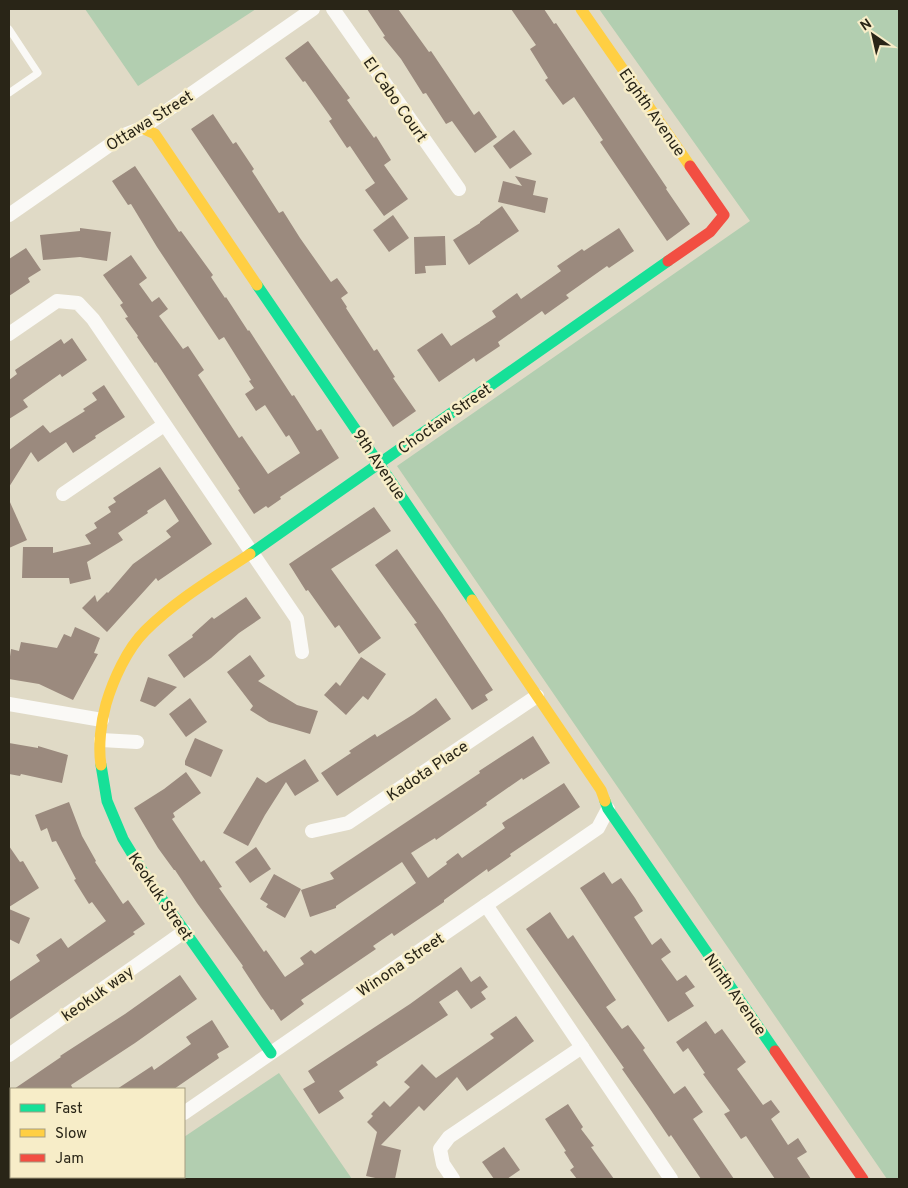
<svg xmlns="http://www.w3.org/2000/svg" width="908" height="1188" viewBox="0 0 908 1188" font-family="Overpass,sans-serif">
<style>
.green{fill:#b2ceb0}
.building{fill:#9b8a7e}
.lines{fill:none;stroke-linecap:round;stroke-linejoin:round}
.lane{stroke:#faf9f6;stroke-width:7}
.street{stroke:#faf9f6;stroke-width:14}
.fast{stroke:#16e098;stroke-width:11}
.slow{stroke:#ffcf43;stroke-width:11}
.jam{stroke:#f24e42;stroke-width:11}
.labels{text-anchor:middle;stroke-width:5;stroke-linejoin:round;paint-order:stroke}
.street-label{font-size:16px;fill:#292517;stroke:#f7edc8}
</style>
<rect width="100%" height="100%" fill="#e0dac6"/>
<g class="green">
<path d="M85,9H256L138,86Z"/>
<path d="M599,9H899V1179H887L397,466L750,221Z"/>
<path d="M279,1073L352,1179H122L125,1177H184V1137Z"/>
</g>
<g class="building">
<path d="M367,9H398L429,52L431,51L474,115L479,111L497,137L475,153L452,121L446,124L426,93L423,94L401,59L383,37L385,36Z"/>
<path d="M511,9H544L554,24L556,23L642,151L667,188L666,189L690,224L667,241L600,142L603,140L574,97L563,105L545,80L548,78L530,49L536,45Z"/>
<path d="M308,41L350,98L347,100L374,138L376,136L391,160L384,165L408,199L384,216L365,190L375,183L350,146L347,148L329,121L332,119L305,81L303,82L285,58Z"/>
<path d="M213,114L233,144L236,142L254,169L252,171L279,213L283,211L300,238L331,282L337,278L348,293L341,298L347,307L346,308L374,351L377,349L395,377L393,378L416,411L393,427L191,129Z"/>
<path d="M514,130L532,154L510,169L493,146Z"/>
<path d="M135,166L179,232L181,231L213,275L211,277L225,298L226,297L248,331L249,330L292,396L294,395L317,431L321,429L339,458L280,497L281,499L268,508L266,506L254,514L238,490L240,489L156,362L155,363L137,337L138,336L125,318L128,317L120,305L123,303L103,275L131,255L147,278L139,284L152,302L159,297L168,309L159,316L183,349L188,346L204,370L198,375L239,438L242,436L268,474L300,453L289,435L286,437L265,405L256,411L245,394L254,388L249,381L251,380L224,337L219,340L157,247L131,204L128,205L112,181Z"/>
<path d="M515,176L536,181L533,195L548,198L545,213L498,202L503,181L522,186Z"/>
<path d="M502,206L519,231L469,265L453,240L480,223V222Z"/>
<path d="M393,215L409,238L389,252L373,230Z"/>
<path d="M80,228L111,232L107,261L80,257L43,260L40,235L80,231Z"/>
<path d="M619,228L634,251L609,268L607,266L566,295L569,298L545,315L542,311L498,342L500,346L476,362L474,358L439,382L417,350L442,333L451,346L496,317L492,311L517,293L521,299L561,271L557,266L582,249L584,251Z"/>
<path d="M445,236L446,265L425,266L426,273L415,274L414,237Z"/>
<path d="M26,248L41,270L28,278L30,282L9,296V259Z"/>
<path d="M72,338L87,360L62,377L60,374L23,400L28,407L9,419V380L17,374L15,370L61,339L64,344Z"/>
<path d="M104,385L125,417L95,436L96,438L73,453L66,442L38,462L31,452L9,487V450L43,425L50,433L85,411L83,409L97,400L92,393Z"/>
<path d="M160,467L212,544L158,581L156,578L107,632L82,608L95,595L97,602L107,592L108,593L133,564L171,537L166,531L179,521L165,499L147,511L148,513L118,533L123,540L87,562L91,579L70,584L69,578H22L23,547H53V553L91,544L85,535L97,528L94,523L111,512L108,507L116,502L113,498Z"/>
<path d="M9,500L27,540L9,548Z"/>
<path d="M374,507L391,531L331,569L381,638L359,654L339,625L335,628L308,590L306,591L289,564Z"/>
<path d="M397,549L442,613L493,690L485,695L488,700L472,710L414,624L417,623L375,565Z"/>
<path d="M246,597L261,618L239,633L211,658L184,678L168,655L193,637L192,635L212,617L214,619Z"/>
<path d="M75,627L100,638L94,653L98,654L73,700L39,684L9,679V664L11,649L19,651L21,642L57,648L64,634L71,637Z"/>
<path d="M250,655L265,676L258,681L297,705L318,711L310,734L269,722L250,710L253,706L227,672Z"/>
<path d="M361,657L386,674L368,700L363,696L346,715L324,695L336,682L340,686Z"/>
<path d="M148,677L177,687L155,707L140,701Z"/>
<path d="M190,698L207,722L186,737L169,714Z"/>
<path d="M436,698L451,719L337,796L321,773L351,753L349,751L375,734L377,737L414,714Z"/>
<path d="M533,736L550,763L523,780L522,778L486,803L487,805L436,840L435,838L411,853L428,878L447,864L446,862L458,853L462,858L505,828L502,823L564,783L580,807L510,854L511,856L488,872L487,869L444,900V902L394,936L392,933L373,946L376,949L301,1000L304,1004L281,1021L273,1009L271,1010L261,996L242,967L243,966L197,903L175,870H174L158,848L134,808L164,789L186,772L201,793L173,813L175,817L172,819L201,862L204,860L222,887L219,888L264,952L266,950L285,977L304,964L300,958L311,950L315,954L416,883L402,862L336,906V908L310,917L301,890L334,879L330,873L480,773L479,771L502,756Z"/>
<path d="M195,738L223,750L211,777L185,765V761Z"/>
<path d="M9,743L38,748V746L68,755L62,783L21,774L20,776L9,774Z"/>
<path d="M305,759L319,781L295,796L286,782L265,815L248,846L223,833L257,777L266,783Z"/>
<path d="M69,802L82,836L96,861L95,862L123,904L128,900L145,924L133,932L135,934L9,1020V982L40,961L36,955L61,938L68,948L106,921L92,902L89,904L74,880L76,879L56,841L52,842L47,828L41,831L35,815Z"/>
<path d="M9,846L20,862L23,861L39,888L9,907Z"/>
<path d="M256,847L271,869L250,883L235,862Z"/>
<path d="M604,872L612,884L621,878L635,898L643,911L634,917L652,945L661,938L671,952L661,959L677,981L686,975L695,987L685,993L694,1006L668,1022L580,888Z"/>
<path d="M274,874L301,889L285,918L266,907L268,904L260,899Z"/>
<path d="M9,909L30,918L19,944L9,939Z"/>
<path d="M550,912L568,939L573,935L616,1000L606,1007L622,1029L628,1025L645,1048L643,1050L674,1094L685,1086L703,1112L693,1119L734,1179H701L671,1135L669,1137L648,1106L622,1069L624,1068L526,929Z"/>
<path d="M461,967L471,982L480,976L488,987L481,992L486,999L471,1009L457,990L439,1002L448,1015L376,1062L378,1065L339,1091L344,1098L319,1114L303,1089L315,1082L308,1071L410,1004Z"/>
<path d="M180,975L197,999L135,1043L71,1085L73,1089H14L61,1057L60,1056L125,1014Z"/>
<path d="M516,1016L534,1041L467,1091L457,1077L424,1111L419,1106L381,1145L401,1150L395,1179H380L366,1176L377,1132L367,1122L373,1116L371,1114L384,1101L390,1107L410,1087L404,1082L422,1064L436,1078L494,1038L490,1034Z"/>
<path d="M212,1020L229,1047L217,1054L219,1058L174,1089H117L152,1066L154,1070L191,1044L186,1037Z"/>
<path d="M706,1021L715,1034L722,1029L746,1062L737,1069L763,1105L771,1100L780,1112L771,1119L788,1145L798,1138L807,1152L797,1158L811,1179H775L746,1136L741,1139L724,1114L730,1111L703,1074L705,1073L688,1048L683,1052L676,1042Z"/>
<path d="M568,1104L583,1127L581,1129L594,1146L591,1147L614,1179H577L570,1170L574,1167L564,1152L566,1151L545,1119Z"/>
<path d="M504,1147L520,1170L507,1179H494L482,1162Z"/>
</g>
<g class="lines">
<path class="lane" d="M9,29L38,73L9,93"/>
<g class="street">
<path d="M333,9L459,189"/>
<path d="M9,215L124,135L142,128L313,9"/>
<path d="M9,334L57,301L78,303L93,319L297,619L302,652"/>
<path d="M63,494L164,425"/>
<path d="M9,704L102,720"/>
<path d="M101,740L137,742"/>
<path d="M312,831L348,823L537,696"/>
<path d="M486,905L671,1179"/>
<path d="M9,1055L185,931"/>
<path d="M184,1113L598,828L608,809"/>
<path d="M87,1179L90,1177"/>
<path d="M453,1179L443,1164L440,1149L449,1137L582,1047"/>
</g>
<g class="fast">
<path d="M257,285L472,600"/>
<path d="M250,554L668,261"/>
<path d="M101,765L107,801L123,839L145,875L271,1053"/>
<path d="M605,801L608,809L775,1051"/>
</g>
<g class="slow">
<path d="M581,9L690,166"/>
<path d="M142,128L155,134L257,285"/>
<path d="M472,600L601,790L605,801"/>
<path d="M101,765C98,746 101,722 106,704C113,680 127,649 145,631C176,600 214,578 250,554"/>
</g>
<g class="jam">
<path d="M668,261L710,232L724,215L690,166"/>
<path d="M775,1051L863,1179"/>
</g>
</g>
<g class="labels">
<g class="street-label">
<text transform="translate(396 99) rotate(55)" y="6">El Cabo Court</text>
<text transform="translate(653 112) rotate(55)" y="6">Eighth Avenue</text>
<text transform="translate(149 120) rotate(-32)" y="6">Ottawa Street</text>
<text transform="translate(444 418) rotate(-35)" y="6">Choctaw Street</text>
<text transform="translate(380 464) rotate(56)" y="6">9th Avenue</text>
<text transform="translate(427 770) rotate(-34)" y="6">Kadota Place</text>
<text transform="translate(161 896) rotate(56)" y="6">Keokuk Street</text>
<text transform="translate(400 964) rotate(-34)" y="6">Winona Street</text>
<text transform="translate(97 993) rotate(-35)" y="6">keokuk way</text>
<text transform="translate(736 994) rotate(55)" y="6">Ninth Avenue</text>
</g>
</g>
<rect width="908" height="1188" fill="none" stroke="#292517" stroke-width="20"/>
<rect x="10" y="1088" width="175" height="90" fill="#f7edc8" stroke="#a59d81"/>
<rect x="20" y="1104" width="25" height="8" fill="#16e098" stroke="#a59d81"/>
<text x="55" y="1113" font-size="15" fill="#292517">Fast</text>
<rect x="20" y="1129" width="25" height="8" fill="#ffcf43" stroke="#a59d81"/>
<text x="55" y="1138" font-size="15" fill="#292517">Slow</text>
<rect x="20" y="1154" width="25" height="8" fill="#f24e42" stroke="#a59d81"/>
<text x="55" y="1163" font-size="15" fill="#292517">Jam</text>
<g transform="translate(873 35) rotate(326)" stroke="#f7edc8" stroke-width="4" paint-order="stroke">
<path d="M0-4L9 19L0 12L-9 19Z" fill="#292517"/>
<text y="-8" font-size="14" font-weight="bold" text-anchor="middle" fill="#292517">N</text>
</g>
</svg>
